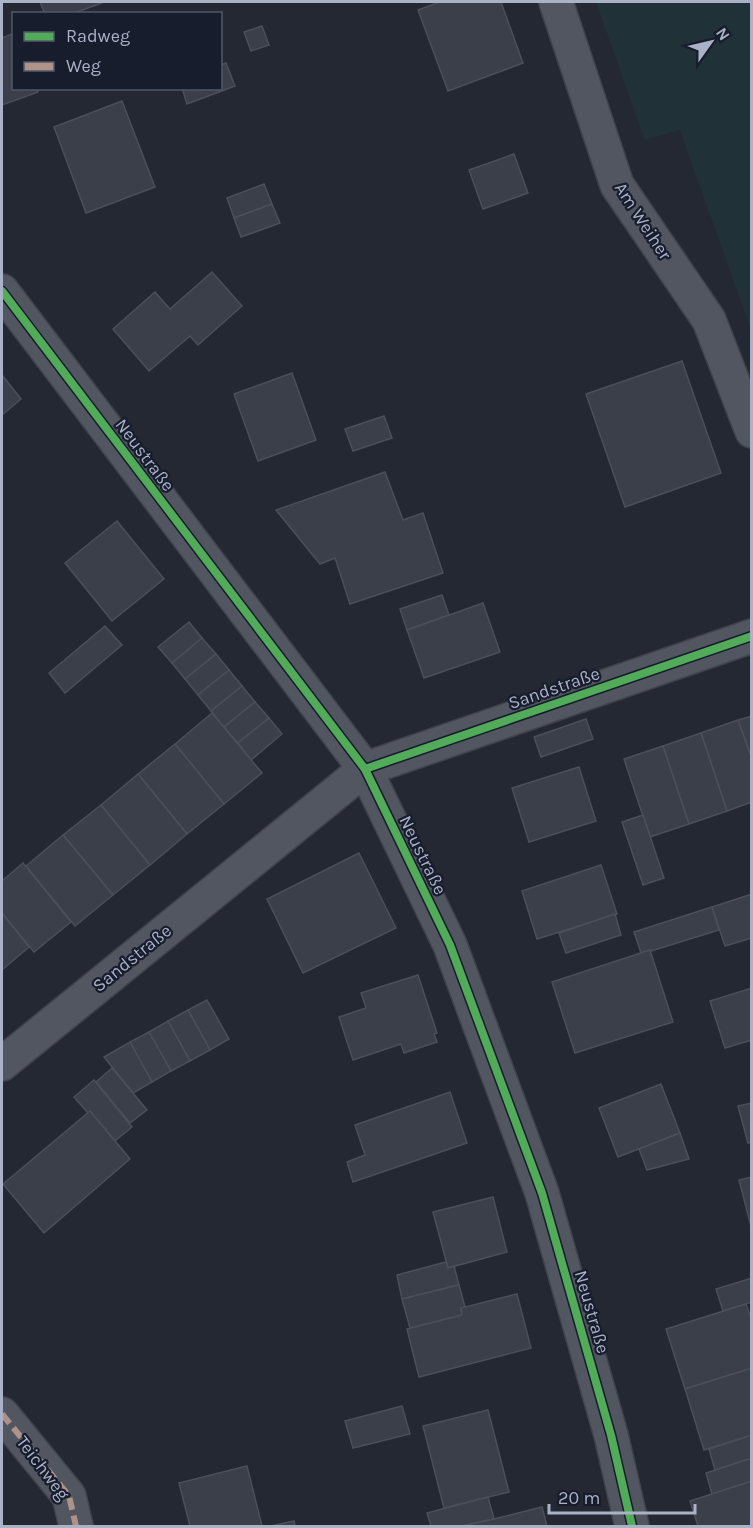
<svg xmlns="http://www.w3.org/2000/svg" width="753" height="1528" viewBox="0 0 753 1528" font-family="Karla,sans-serif">
<style>
.green{fill:#213138}
.building{fill:#3b3f49;stroke:#4b4f5a;stroke-width:1.5}
.lines{fill:none;stroke-linecap:round;stroke-linejoin:round}
.minor-casing{stroke:#40434c;stroke-width:36}
.minor{stroke:#525661;stroke-width:33}
.quiet{stroke:#af9288;stroke-width:6;stroke-dasharray:12 6;stroke-linecap:butt}
.cycleway-casing{stroke:#171d2d;stroke-width:11}
.cycleway{stroke:#51ab58;stroke-width:8}
.labels{text-anchor:middle;stroke-width:4.5;stroke-linejoin:round;paint-order:stroke}
.street-label{font-size:18px;fill:#abb1c6;stroke:#171d2d}
</style>
<rect width="100%" height="100%" fill="#242832"/>
<path class="green" d="M596,2H751V330L680,130L645,140Z"/>
<g class="building">
<path d="M40,2H104L72,14H45Z"/>
<path d="M440,2H501L523,63L448,91L418,10Z"/>
<path d="M262,26L269,45L251,51L244,32Z"/>
<path d="M14,33V88H37L38,92L2,105V38Z"/>
<path d="M226,63L235,86L187,104L182,88H220V65Z"/>
<path d="M122,101L155,187L86,213L54,127Z"/>
<path d="M514,154L528,193L483,209L469,170Z"/>
<path d="M264,184L272,204L234,218L227,198Z"/>
<path d="M272,204L280,223L241,237L234,218Z"/>
<path d="M212,272L242,306L198,345L190,336L149,371L113,329L155,292L170,309Z"/>
<path d="M682,361L721,473L625,507L586,394Z"/>
<path d="M292,373L316,440L258,461L234,394Z"/>
<path d="M2,375L21,399L2,415Z"/>
<path d="M384,416L392,438L353,451L345,429Z"/>
<path d="M385,472L403,520L423,513L443,573L350,604L335,558L320,564L276,510Z"/>
<path d="M117,521L164,579L112,621L65,563Z"/>
<path d="M442,595L449,615L407,630L400,609Z"/>
<path d="M483,603L500,652L424,678L407,630Z"/>
<path d="M189,622L202,638L172,663L158,647Z"/>
<path d="M105,626L122,645L65,693L49,673Z"/>
<path d="M202,638L216,654L185,679L172,663Z"/>
<path d="M216,654L229,670L198,695L185,679Z"/>
<path d="M229,670L242,686L211,711L198,695Z"/>
<path d="M242,686L255,702L224,727L211,711Z"/>
<path d="M255,702L269,718L238,743L224,727Z"/>
<path d="M212,713L262,773L224,804L175,744Z"/>
<path d="M752,716V759L738,720Z"/>
<path d="M269,718L282,734L251,760L238,743Z"/>
<path d="M586,719L593,739L541,757L534,737Z"/>
<path d="M738,720L752,759V802L727,811L701,733Z"/>
<path d="M701,733L727,811L689,824L663,746Z"/>
<path d="M175,744L224,804L187,834L138,774Z"/>
<path d="M663,746L689,824L650,837L624,759Z"/>
<path d="M579,767L596,821L529,842L512,788Z"/>
<path d="M138,774L187,834L150,865L101,805Z"/>
<path d="M101,805L150,865L113,895L63,835Z"/>
<path d="M643,815L664,878L643,885L622,822Z"/>
<path d="M63,835L113,895L75,926L26,866Z"/>
<path d="M359,853L396,928L303,973L267,899Z"/>
<path d="M23,863L71,922L34,952L2,913V881Z"/>
<path d="M601,865L617,914L537,939L522,891Z"/>
<path d="M752,894V938L725,946L712,907Z"/>
<path d="M712,907L719,930L651,951L641,953L634,932Z"/>
<path d="M2,913L29,947L2,970Z"/>
<path d="M615,914L621,935L566,953L559,933Z"/>
<path d="M650,950L673,1022L575,1053L552,982Z"/>
<path d="M418,975L437,1033L434,1034L437,1042L404,1053L401,1044L353,1060L339,1017L366,1008L361,993Z"/>
<path d="M752,988V1040L725,1048L710,1001Z"/>
<path d="M207,1000L229,1039L210,1050L188,1010Z"/>
<path d="M188,1010L210,1050L190,1061L168,1021Z"/>
<path d="M168,1021L190,1061L171,1071L149,1032Z"/>
<path d="M149,1032L171,1071L152,1082L130,1042Z"/>
<path d="M130,1042L152,1082L133,1093L104,1057Z"/>
<path d="M112,1068L147,1110L130,1123L96,1082Z"/>
<path d="M94,1080L132,1127L115,1141L90,1111L88,1113L74,1097Z"/>
<path d="M661,1084L680,1133L618,1157L599,1108Z"/>
<path d="M450,1092L467,1143L353,1182L347,1162L365,1155L355,1125Z"/>
<path d="M752,1103V1142L748,1143L738,1106Z"/>
<path d="M90,1111L130,1159L44,1233L3,1184Z"/>
<path d="M680,1133L689,1159L647,1170L639,1149Z"/>
<path d="M752,1177V1230L739,1180Z"/>
<path d="M493,1197L507,1252L448,1268L433,1212Z"/>
<path d="M446,1262L448,1268L454,1266L459,1285L402,1299L397,1275Z"/>
<path d="M752,1278V1302L723,1311L716,1289Z"/>
<path d="M459,1285L465,1307L461,1308L462,1315L410,1328L402,1299Z"/>
<path d="M517,1294L531,1348L419,1377L407,1329L462,1315L461,1308Z"/>
<path d="M746,1304L752,1321V1368L685,1389L666,1329Z"/>
<path d="M752,1368V1435L704,1450L685,1389Z"/>
<path d="M402,1406L410,1434L353,1448L345,1421Z"/>
<path d="M488,1410L509,1492L444,1508L423,1426Z"/>
<path d="M752,1435V1458L715,1470L709,1449Z"/>
<path d="M752,1458V1481L712,1494L706,1473Z"/>
<path d="M247,1466L262,1526H190L179,1483Z"/>
<path d="M752,1481V1526H698L690,1501Z"/>
<path d="M488,1497L494,1519L462,1526H431L427,1513Z"/>
<path d="M542,1507L547,1526H462L494,1519Z"/>
<path d="M294,1521L295,1526H271Z"/>
</g>
<g class="lines">
<g class="minor-casing">
<g id="minor">
<path d="M556,2L617,185L709,320L752,431"/>
<path d="M2,291L365,769L450,945L542,1193L611,1435L632,1526"/>
<path d="M2,1064L365,769L752,636"/>
<path d="M2,1414L69,1496L76,1526"/>
</g>
</g>
<use href="#minor" class="minor"/>
<path class="quiet" d="M2,1414L69,1496L76,1526"/>
<g class="cycleway-casing">
<g id="cycleway">
<path d="M2,291L365,769L450,945L542,1193L611,1435L632,1526"/>
<path d="M365,769L752,636"/>
</g>
</g>
<use href="#cycleway" class="cycleway"/>
</g>
<g class="labels">
<g class="street-label">
<text transform="translate(643 221) rotate(57)" y="6">Am Weiher</text>
<text transform="translate(145 455) rotate(53)" y="6">Neustraße</text>
<text transform="translate(554 688) rotate(-19)" y="6">Sandstraße</text>
<text transform="translate(423 855) rotate(64)" y="6">Neustraße</text>
<text transform="translate(132 958) rotate(-39)" y="6">Sandstraße</text>
<text transform="translate(592 1312) rotate(74)" y="6">Neustraße</text>
<text transform="translate(43 1468) rotate(53)" y="6">Teichweg</text>
</g>
</g>
<rect width="753" height="1528" fill="none" stroke="#abb1c6" stroke-width="6"/>
<rect x="12" y="12" width="210" height="78" fill="#171d2d" stroke="#52586a" stroke-width="1.5"/>
<rect x="24" y="32" width="30" height="9" fill="#51ab58" stroke="#52586a" stroke-width="1.5"/>
<text x="66" y="42" font-size="18" fill="#abb1c6">Radweg</text>
<rect x="24" y="62" width="30" height="9" fill="#af9288" stroke="#52586a" stroke-width="1.5"/>
<text x="66" y="72" font-size="18" fill="#abb1c6">Weg</text>
<g transform="translate(711 42) rotate(56)" stroke="#171d2d" stroke-width="4.5" paint-order="stroke">
<path d="M0-4.5L10 22L0 15L-10 22Z" fill="#abb1c6"/>
<text y="-9" font-size="16" font-weight="bold" text-anchor="middle" fill="#abb1c6">N</text>
</g>
<path d="M549 1504v9h146v-9" fill="none" stroke="#abb1c6" stroke-width="3"/>
<text x="558" y="1504" font-size="18" fill="#abb1c6" stroke="#171d2d" stroke-width="4.5" paint-order="stroke">20 m</text>
</svg>
